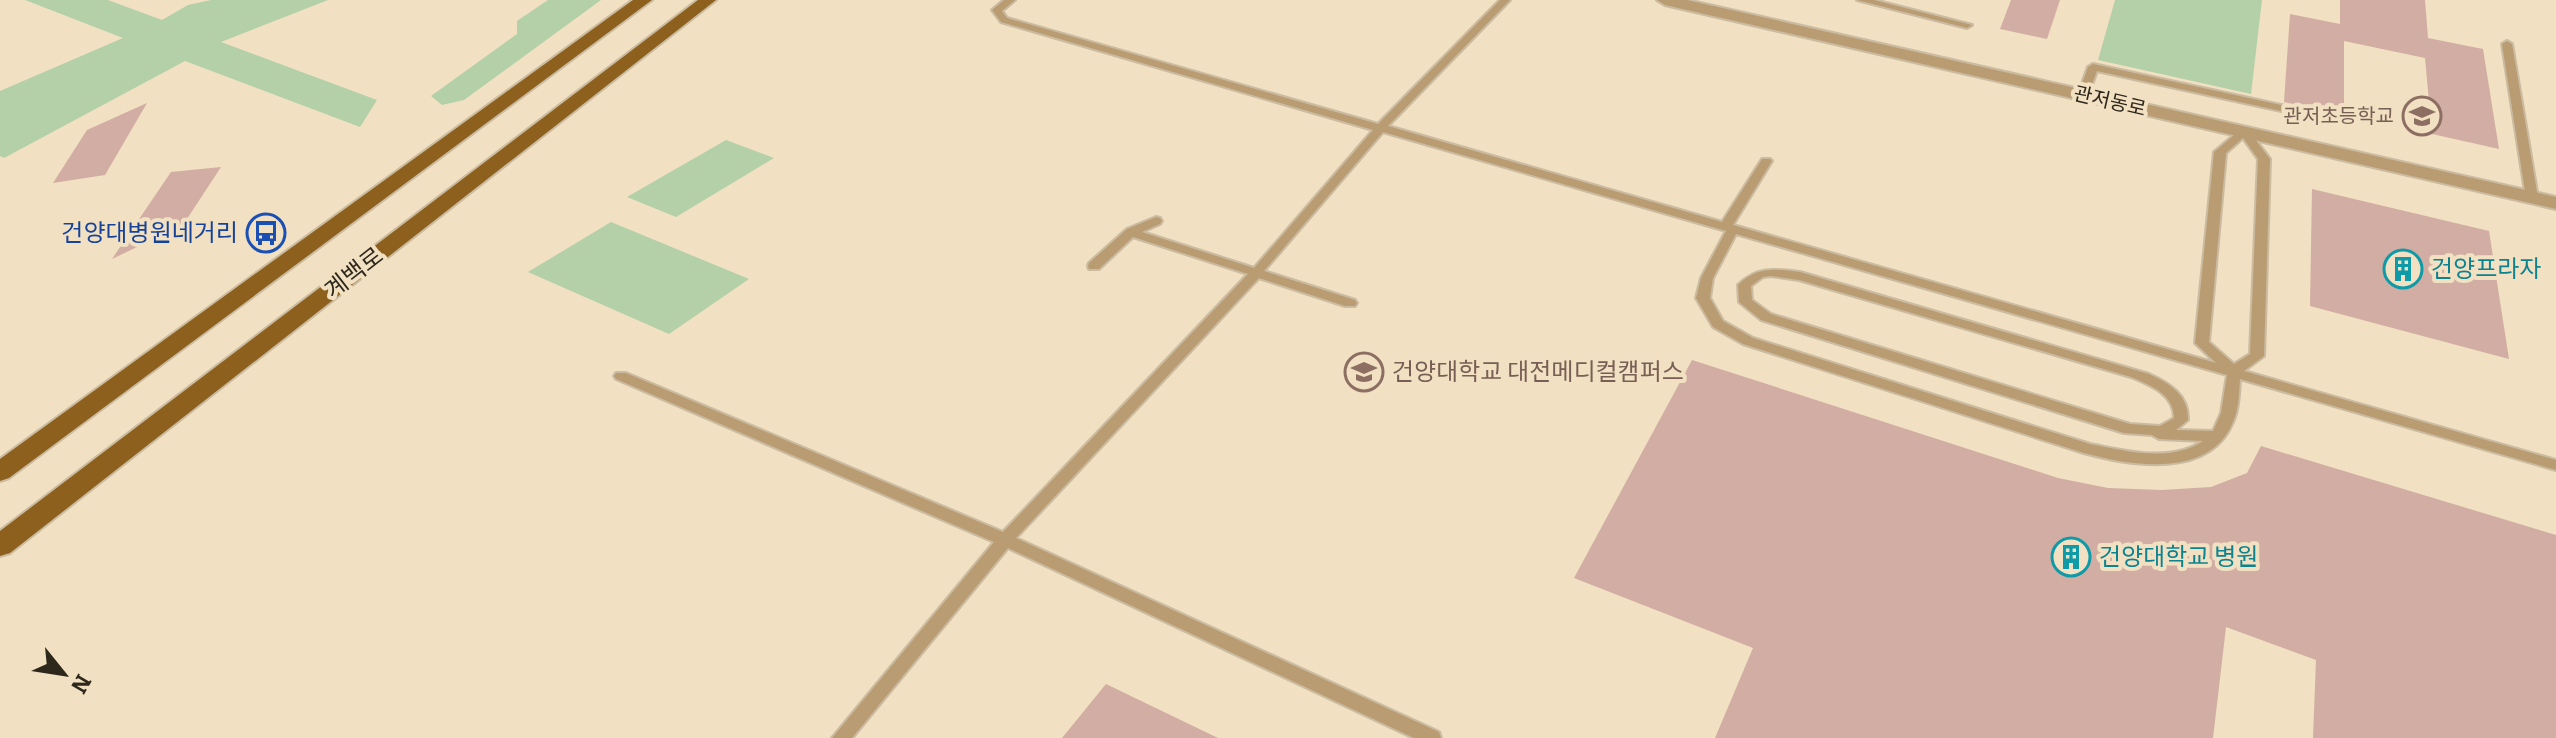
<svg xmlns="http://www.w3.org/2000/svg" width="2556" height="738" viewBox="0 0 2556 738" font-family="Bitter,'Noto Sans KR',serif">
<style>
.green{fill:#b3d0a8}
.building{fill:#d1ada3}
.lines{fill:none;stroke-linecap:round;stroke-linejoin:round}
.lane-casing{stroke:#cabba1;stroke-width:4}
.street-casing{stroke:#cabba1;stroke-width:4}
.primary-casing{stroke:#cabba1;stroke-width:4}
.lane{fill:#ba9c73;fill-rule:evenodd}
.street{fill:#ba9c73;fill-rule:evenodd}
.primary{fill:#8d611d;fill-rule:evenodd}
.labels{text-anchor:middle;stroke-width:8;stroke-linejoin:round;paint-order:stroke}
.far-street-label{font-size:20px;fill:#2e271c;stroke:#f1e0c2}
.far-education-label{font-size:20px;fill:#785e54;stroke:#f1e0c2;text-anchor:end}
.transit-label{font-size:24px;fill:#164399;stroke:#f1e0c2;text-anchor:end}
.culture-label{font-size:24px;fill:#0d838f;stroke:#f1e0c2;text-anchor:start}
.street-label{font-size:24px;fill:#2e271c;stroke:#f1e0c2}
.education-label{font-size:24px;fill:#785e54;stroke:#f1e0c2;text-anchor:start}
</style>
<rect width="100%" height="100%" fill="#f1e0c2"/>
<g class="green">
<path d="M25,0H108L162,20L188,5L211,0H328L221,42L377,100L360,127L185,61L4,158L0,156V91L123,38Z"/>
<path d="M548,0H601L464,100L442,105L431,96L517,34V21Z"/>
<path d="M2115,0H2262L2251,94L2098,60Z"/>
<path d="M726,140L774,158L676,217L627,197Z"/>
<path d="M611,222L749,279L669,334L528,272Z"/>
</g>
<g class="building">
<path d="M2011,0H2060L2047,39L2000,29Z"/>
<path d="M2340,0H2425L2428,38L2483,49L2499,149L2432,134L2425,58L2344,41V116L2284,102L2290,14L2340,24Z"/>
<path d="M147,103L105,175L53,183L87,130Z"/>
<path d="M221,167L183,225L112,259L171,172Z"/>
<path d="M2312,189L2489,231L2509,359L2310,306Z"/>
<path d="M1692,360L2058,478L2108,488L2162,490L2211,487L2247,473L2261,446L2556,535V738H2313L2316,660L2226,627L2213,738H1715L1753,648L1574,578Z"/>
<path d="M1106,684L1218,738H1062Z"/>
</g>
<g class="lines">
<g class="lane-casing">
<g id="lane">
<path d="M1004,0H1015L1002,11L1007,18L1378,124L1500,0H1510L1388,126L1722,222L1762,159H1770L1772,161L1733,225L2216,363L2195,343L2214,152L2240,130H2248L2270,159L2264,356L2244,371L2556,460V470L2240,379C2239,393 2239,409 2233,422C2210,479 2131,466 2084,453L1743,344L1713,327L1696,298L1701,278L1726,231L1383,132L1264,271L1355,300L1357,303L1355,306H1345L1259,278L1016,538L1439,732L1441,738H1414L1008,548L852,738H832L994,542L616,379L614,376L616,373H626L1003,532L1248,274L1133,237L1099,269H1089L1088,266L1089,263L1127,229L1156,217L1160,218L1162,221L1160,224L1142,232L1254,268L1373,130L1001,22L992,10ZM2243,138L2258,159L2250,354L2234,364L2209,342L2226,153ZM1736,234L2227,375L2221,413L2213,431L2176,430L2188,420C2189,395 2169,383 2149,374L1800,272C1775,269 1757,266 1738,285L1739,302L1761,320L2124,433L2152,435L2159,439L2203,441C2170,463 2127,451 2090,444L1753,338L1723,321L1710,298L1713,278ZM1771,276L1799,280L2131,377C2150,385 2174,394 2174,418L2160,426L2130,424L1771,314L1752,300L1751,286L1763,277Z"/>
<path d="M1857,0H1874L1972,25L1967,28Z"/>
<path d="M2507,41L2512,44L2538,198L2532,202L2526,198L2502,44Z"/>
<path d="M2093,64L2332,116L2337,119L2332,122L2097,71L2088,95L2087,97H2079L2078,95L2088,67Z"/>
</g>
</g>
<g class="street-casing">
<path id="street" d="M1657,0H1687L2556,197V209L1665,5Z"/>
</g>
<g class="primary-casing">
<g id="primary">
<path d="M633,0H652L9,478L0,481V459Z"/>
<path d="M698,0H716L10,553L0,556V531Z"/>
</g>
</g>
<use href="#lane" class="lane"/>
<use href="#street" class="street"/>
<use href="#primary" class="primary"/>
</g>
<defs>
<g id="school-ring" transform="scale(2)"><circle r="9.5" fill="#f1e0c2" stroke="#8d6e63" stroke-width="1.5"/><path d="M0-5L7-2L0 1L-7-2ZM-4 1L0 2.5L4 1V4Q0 6-4 4Z" fill="#8d6e63"/></g>
<g id="bus-ring" transform="scale(2)"><circle r="9.5" fill="#f1e0c2" stroke="#1a4fb4" stroke-width="1.5"/><path d="M-5-6H5V4H4V6H2V4H-2V6H-4V4H-5ZM-3.5-4V0h7V-4ZM-3.5 1.2v1.5H-2V1.2ZM2 1.2v1.5H3.5V1.2Z" fill="#1a4fb4"/></g>
<g id="building-ring" transform="scale(2)"><circle r="9.5" fill="#f1e0c2" stroke="#0f9aa8" stroke-width="1.5"/><path d="M-4-6H4V6H1V3H-1V6H-4ZM-2.5-4.3h1.7v1.8h-1.7ZM.8-4.3h1.7v1.8H.8ZM-2.5-1h1.7V.8h-1.7ZM.8-1h1.7V.8H.8Z" fill="#0f9aa8"/></g>
<g id="university-ring" transform="scale(2)"><circle r="9.5" fill="#f1e0c2" stroke="#8d6e63" stroke-width="1.5"/><path d="M0-5L7-2L0 1L-7-2ZM-4 1L0 2.5L4 1V4Q0 6-4 4Z" fill="#8d6e63"/></g>
</defs>
<g fill-rule="evenodd">
<use href="#school-ring" x="2422" y="116"/>
<use href="#bus-ring" x="266" y="233"/>
<use href="#building-ring" x="2403" y="269"/>
<use href="#university-ring" x="1364" y="372"/>
<use href="#building-ring" x="2071" y="557"/>
</g>
<g class="labels">
<g class="far-street-label">
<text transform="translate(2110 101) rotate(13)" y="7">관저동로</text>
</g>
<g class="far-education-label">
<text x="2394" y="123">관저초등학교</text>
</g>
<g class="transit-label">
<text x="238" y="241">건양대병원네거리</text>
</g>
<g class="culture-label">
<text x="2431" y="277">건양프라자</text>
<text x="2099" y="565">건양대학교 병원</text>
</g>
<g class="street-label">
<text transform="translate(354 273) rotate(-38)" y="8">계백로</text>
</g>
<g class="education-label">
<text x="1392" y="380">건양대학교 대전메디컬캠퍼스</text>
</g>
</g>
<g transform="translate(64 674) rotate(120)" stroke="#f1e0c2" stroke-width="6" paint-order="stroke">
<path d="M0-6L14 30L0 20L-14 30Z" fill="#2e271c"/>
<text y="-12" font-size="22" font-weight="bold" text-anchor="middle" fill="#2e271c">N</text>
</g>
</svg>
